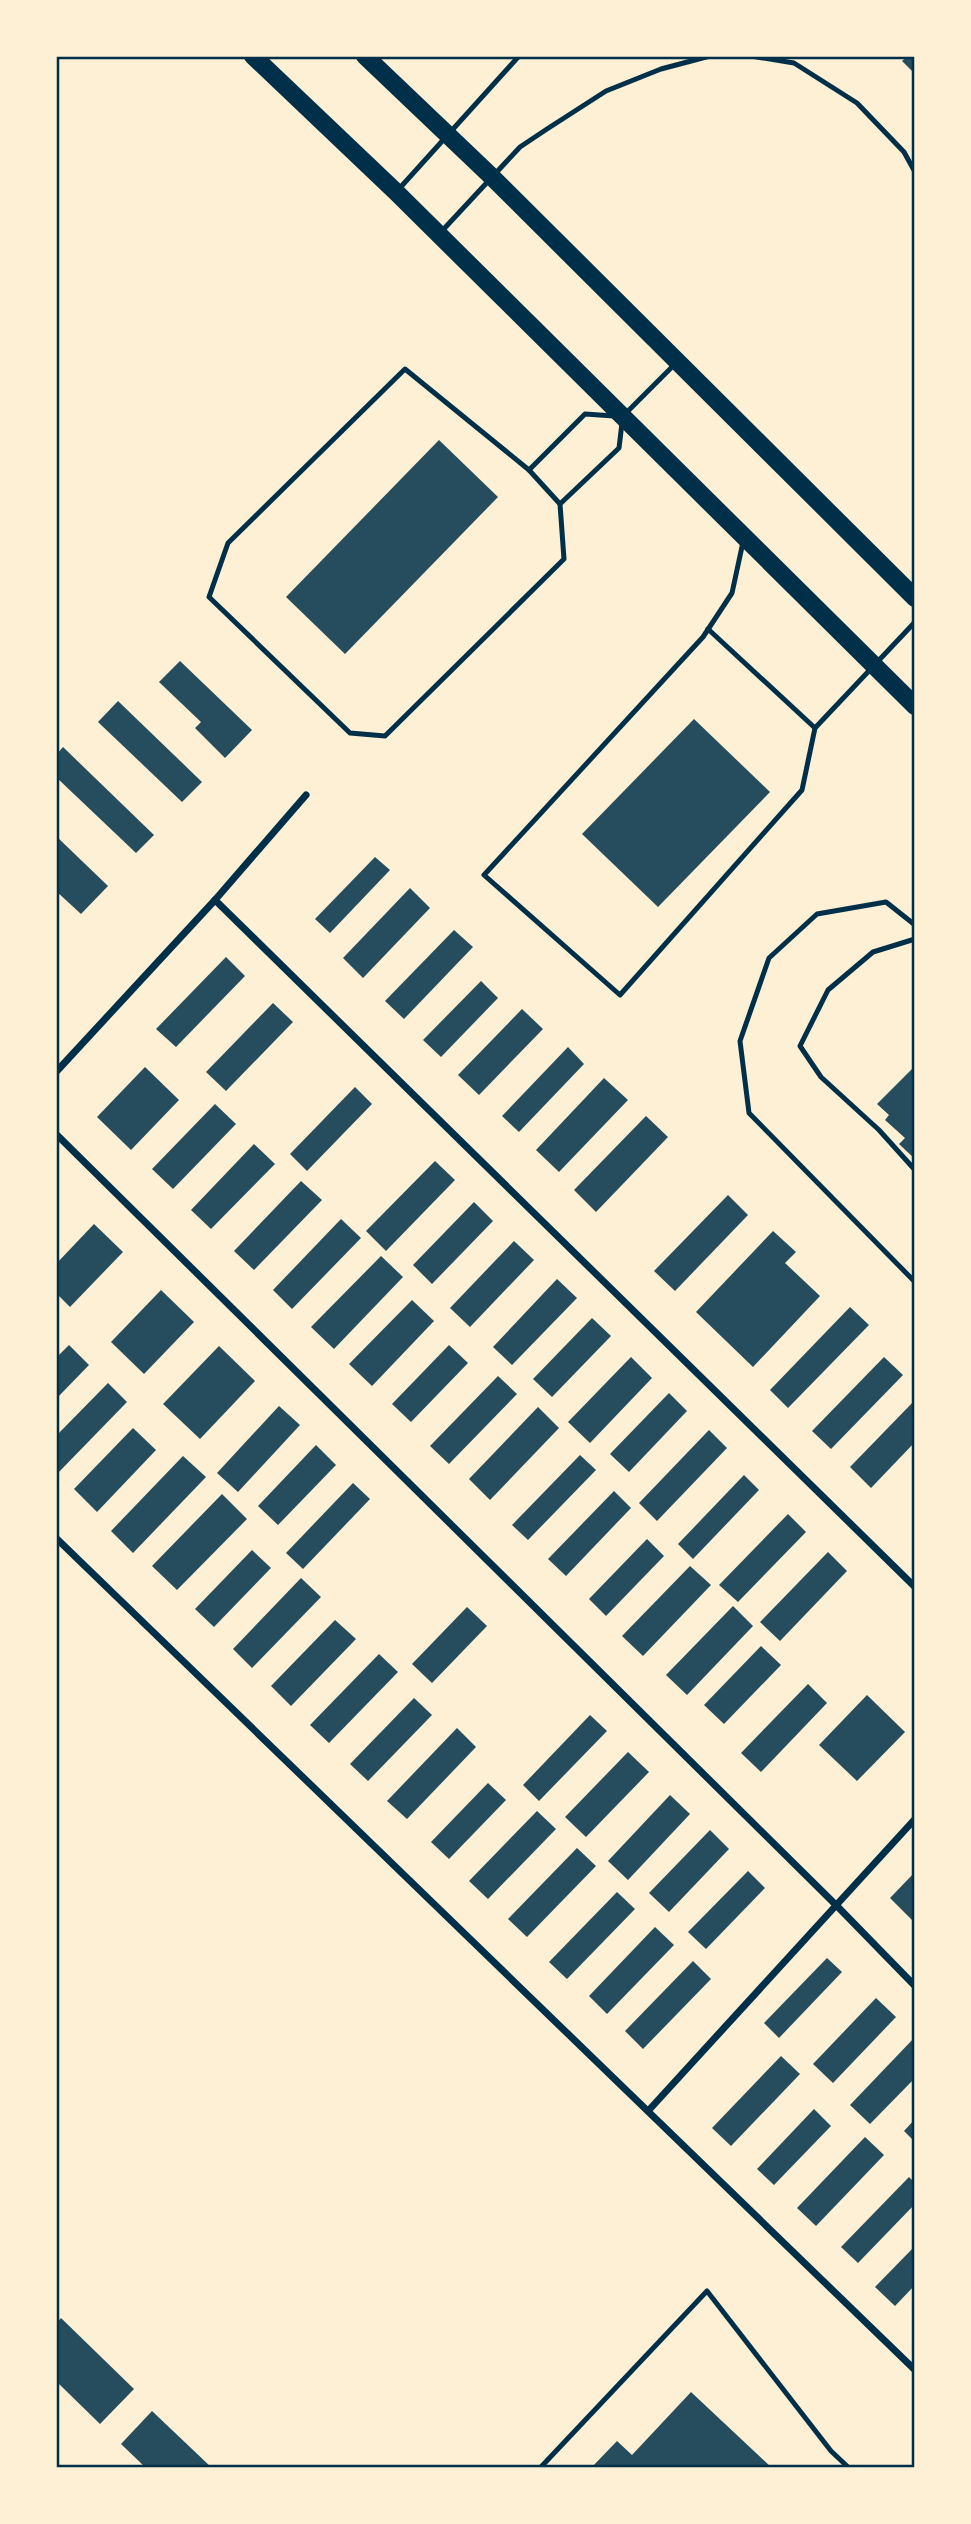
<svg xmlns="http://www.w3.org/2000/svg" width="971" height="2524" viewBox="0 0 971 2524" font-family="'Noto Serif',serif">
<style>
.building{fill:#264d5e}
.lines{fill:none;stroke-linecap:round;stroke-linejoin:round}
.service{stroke:#003049;stroke-width:5}
.minor{stroke:#003049;stroke-width:7}
.primary{stroke:#003049;stroke-width:18}
.neatline{fill:none;stroke:#003049;stroke-width:2.5}
</style>
<rect width="100%" height="100%" fill="#fdf0d5"/>
<g class="building">
<path d="M908,56H915V74L902,61Z"/>
<path d="M439,440L498,497L345,654L286,597Z"/>
<path d="M180,661L252,730L225,758L195,728L201,722L159,682Z"/>
<path d="M118,701L202,782L182,802L98,722Z"/>
<path d="M694,719L770,792L658,907L582,834Z"/>
<path d="M63,747L154,835L136,853L56,777V755Z"/>
<path d="M56,836L108,886L81,914L56,891Z"/>
<path d="M375,857L390,870L330,933L315,919Z"/>
<path d="M410,888L430,908L363,978L343,958Z"/>
<path d="M454,930L473,947L404,1019L385,1001Z"/>
<path d="M226,957L245,976L176,1047L156,1029Z"/>
<path d="M481,981L498,998L441,1057L423,1040Z"/>
<path d="M273,1003L293,1022L226,1091L206,1072Z"/>
<path d="M522,1009L543,1029L479,1095L458,1075Z"/>
<path d="M568,1047L584,1064L519,1132L502,1116Z"/>
<path d="M915,1066V1159L899,1144L905,1138L885,1120L889,1115L877,1104Z"/>
<path d="M145,1067L179,1100L131,1150L97,1117Z"/>
<path d="M604,1078L628,1100L559,1172L536,1150Z"/>
<path d="M355,1087L372,1104L307,1171L290,1154Z"/>
<path d="M215,1104L236,1124L173,1189L152,1169Z"/>
<path d="M646,1116L668,1137L596,1212L574,1190Z"/>
<path d="M254,1144L275,1164L211,1229L191,1210Z"/>
<path d="M435,1161L455,1180L386,1251L366,1231Z"/>
<path d="M301,1181L322,1200L254,1270L234,1251Z"/>
<path d="M728,1195L748,1215L675,1291L654,1271Z"/>
<path d="M474,1202L493,1221L432,1284L413,1265Z"/>
<path d="M341,1219L361,1238L292,1309L273,1290Z"/>
<path d="M94,1224L123,1252L70,1307L56,1293V1264Z"/>
<path d="M773,1231L796,1252L785,1263L820,1296L753,1367L696,1312Z"/>
<path d="M514,1241L534,1260L470,1327L450,1308Z"/>
<path d="M381,1256L403,1277L334,1349L311,1327Z"/>
<path d="M557,1279L577,1298L512,1365L493,1347Z"/>
<path d="M161,1290L194,1322L144,1374L111,1342Z"/>
<path d="M412,1300L434,1321L372,1386L349,1364Z"/>
<path d="M850,1307L869,1325L788,1408L770,1390Z"/>
<path d="M592,1318L611,1336L552,1397L533,1379Z"/>
<path d="M69,1345L89,1365L56,1399V1358Z"/>
<path d="M449,1345L468,1363L411,1422L392,1404Z"/>
<path d="M219,1346L255,1381L200,1439L163,1404Z"/>
<path d="M631,1357L652,1378L590,1443L568,1422Z"/>
<path d="M884,1357L903,1375L831,1449L812,1431Z"/>
<path d="M498,1376L517,1394L449,1464L430,1446Z"/>
<path d="M108,1383L127,1402L57,1474L56,1436Z"/>
<path d="M669,1393L687,1411L629,1472L610,1454Z"/>
<path d="M915,1400V1442L871,1488L850,1467Z"/>
<path d="M279,1406L300,1425L238,1492L217,1473Z"/>
<path d="M538,1407L559,1428L490,1500L469,1479Z"/>
<path d="M133,1428L156,1450L97,1512L74,1489Z"/>
<path d="M709,1430L727,1448L657,1521L639,1503Z"/>
<path d="M316,1445L336,1465L278,1525L258,1506Z"/>
<path d="M580,1455L596,1470L528,1540L512,1525Z"/>
<path d="M183,1456L206,1477L133,1553L111,1531Z"/>
<path d="M744,1475L759,1490L693,1559L678,1544Z"/>
<path d="M353,1483L370,1499L303,1569L286,1553Z"/>
<path d="M614,1491L631,1508L566,1576L548,1559Z"/>
<path d="M222,1494L247,1519L177,1590L152,1566Z"/>
<path d="M788,1514L806,1532L738,1602L719,1585Z"/>
<path d="M647,1539L664,1556L606,1616L589,1599Z"/>
<path d="M252,1550L271,1568L214,1627L195,1609Z"/>
<path d="M828,1552L847,1571L780,1641L760,1622Z"/>
<path d="M690,1566L711,1585L643,1656L622,1636Z"/>
<path d="M301,1578L321,1597L252,1668L233,1649Z"/>
<path d="M733,1606L753,1626L687,1695L666,1675Z"/>
<path d="M467,1607L487,1626L432,1683L412,1664Z"/>
<path d="M335,1620L356,1639L291,1706L271,1686Z"/>
<path d="M761,1646L781,1665L724,1724L704,1705Z"/>
<path d="M379,1654L398,1672L329,1743L310,1725Z"/>
<path d="M808,1684L827,1703L761,1772L741,1753Z"/>
<path d="M867,1695L905,1732L857,1781L819,1745Z"/>
<path d="M414,1698L432,1715L368,1781L350,1764Z"/>
<path d="M590,1715L607,1731L539,1801L523,1785Z"/>
<path d="M457,1728L476,1747L407,1819L387,1801Z"/>
<path d="M628,1752L649,1772L586,1837L565,1817Z"/>
<path d="M488,1783L506,1800L449,1859L431,1842Z"/>
<path d="M670,1795L690,1814L628,1880L608,1861Z"/>
<path d="M537,1811L556,1829L488,1899L469,1881Z"/>
<path d="M710,1830L729,1849L669,1912L649,1893Z"/>
<path d="M577,1848L596,1866L527,1937L508,1919Z"/>
<path d="M748,1871L765,1888L706,1949L688,1932Z"/>
<path d="M915,1872V1923L890,1898Z"/>
<path d="M617,1892L635,1909L567,1979L549,1962Z"/>
<path d="M655,1927L674,1945L607,2014L589,1996Z"/>
<path d="M827,1958L842,1972L779,2038L764,2023Z"/>
<path d="M693,1961L711,1979L643,2049L625,2031Z"/>
<path d="M876,1998L896,2017L833,2083L813,2064Z"/>
<path d="M915,2037V2078L870,2124L850,2105Z"/>
<path d="M781,2056L800,2074L731,2146L712,2128Z"/>
<path d="M814,2109L831,2126L774,2185L757,2169Z"/>
<path d="M915,2119V2142L904,2131Z"/>
<path d="M865,2137L884,2155L816,2226L797,2208Z"/>
<path d="M909,2177L915,2183V2204L858,2263L841,2247Z"/>
<path d="M915,2246V2285L895,2306L875,2287Z"/>
<path d="M61,2318L134,2389L100,2424L56,2381V2324Z"/>
<path d="M691,2392L772,2468H591L617,2441L632,2455Z"/>
<path d="M152,2411L212,2468H146L121,2444Z"/>
</g>
<g class="lines">
<g class="service">
<path d="M751,56L794,63L857,103L904,152L915,172"/>
<path d="M398,190L519,56"/>
<path d="M441,232L520,147L547,129L606,91L661,69L710,56"/>
<path d="M625,414L675,364"/>
<path d="M614,416L585,414L529,470L405,369L228,543L209,597L350,733L385,736L564,559L560,504L619,448L622,423"/>
<path d="M529,470L560,504"/>
<path d="M743,542L732,593L703,637L484,875L620,995L802,790L815,728L915,622"/>
<path d="M708,629L815,728"/>
<path d="M915,925L886,902L817,914L769,958L740,1041L749,1113L915,1282"/>
<path d="M915,939L873,952L828,990L800,1046L821,1077L879,1130L915,1170"/>
<path d="M540,2468L707,2291L831,2451L849,2468"/>
</g>
<g class="minor">
<path d="M215,900L915,1587"/>
<path d="M56,1072L215,900L306,795"/>
<path d="M56,1134L837,1906L915,1986"/>
<path d="M56,1538L915,2370"/>
<path d="M649,2110L915,1819"/>
</g>
<g class="primary">
<path d="M253,56L396,192L915,706"/>
<path d="M365,56L492,177L915,598"/>
</g>
</g>
<rect width="971" height="2524" fill="none" stroke="#fdf0d5" stroke-width="116"/>
<rect x="58" y="58" width="855" height="2408" class="neatline"/>
</svg>
